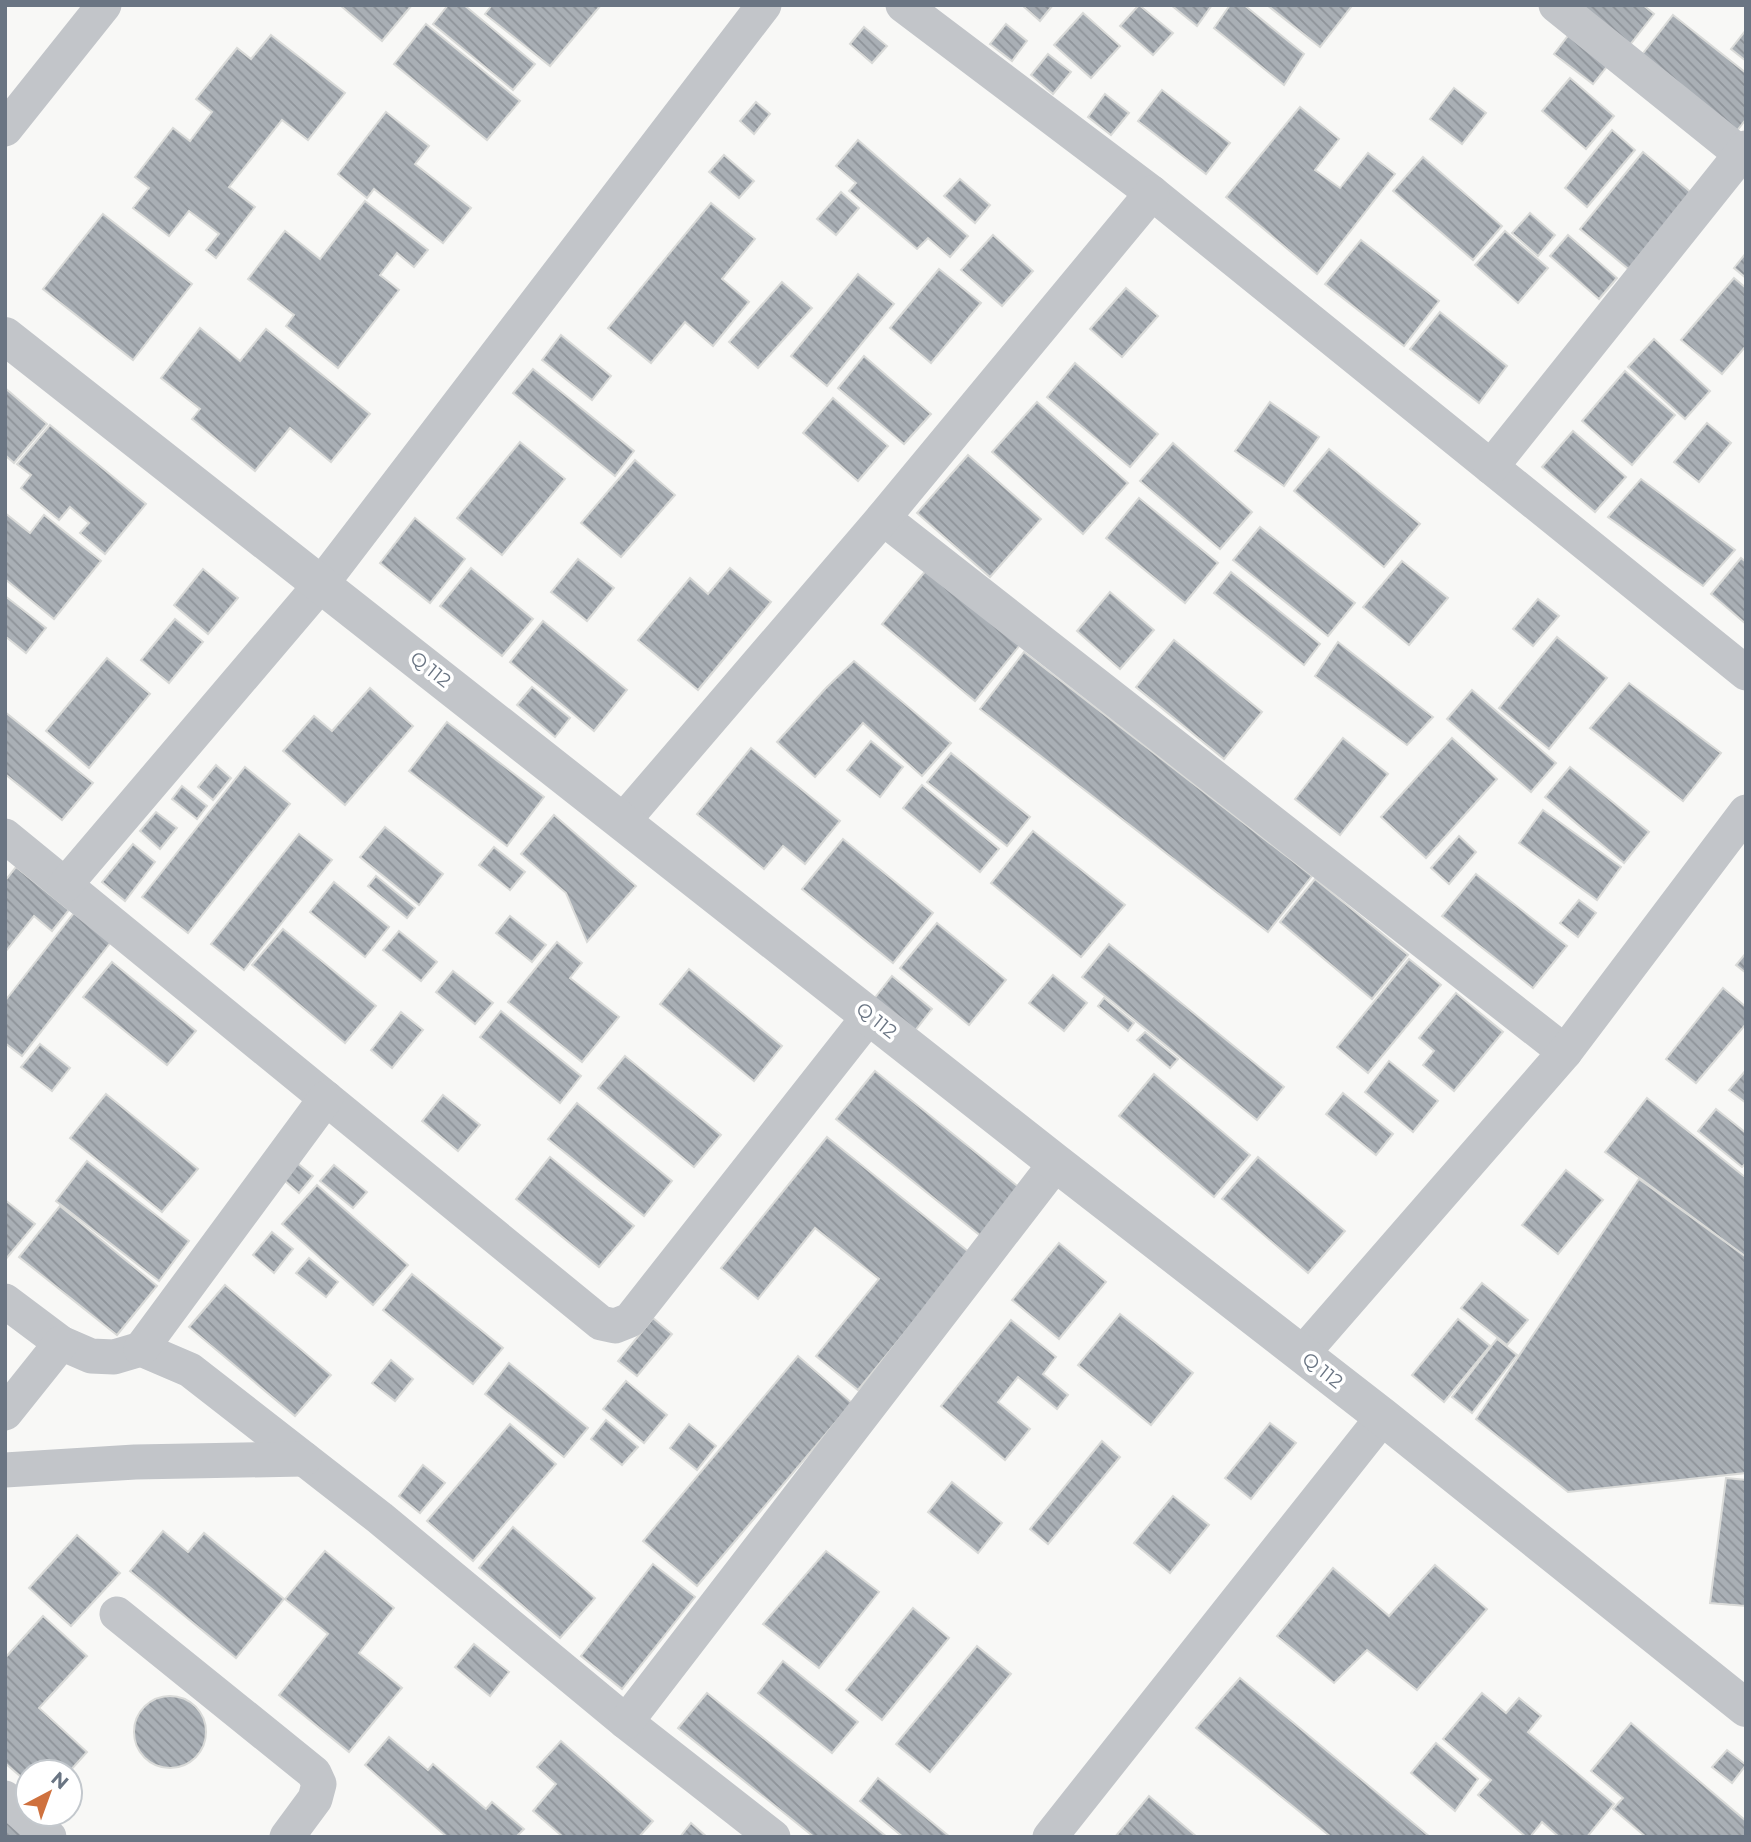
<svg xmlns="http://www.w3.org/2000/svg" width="1751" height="1842" viewBox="0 0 1751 1842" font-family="Montserrat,sans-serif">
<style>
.building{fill:url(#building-back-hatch);stroke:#d9dad8;stroke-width:2}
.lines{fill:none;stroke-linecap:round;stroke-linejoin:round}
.minor{stroke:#c2c5c9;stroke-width:35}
.tertiary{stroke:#c2c5c9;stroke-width:38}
.labels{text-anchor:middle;stroke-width:7;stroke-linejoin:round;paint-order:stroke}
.street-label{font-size:19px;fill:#6a7583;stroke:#fff}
</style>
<defs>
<pattern id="building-back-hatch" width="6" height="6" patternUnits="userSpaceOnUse" patternTransform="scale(1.75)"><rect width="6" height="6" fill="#a9afb5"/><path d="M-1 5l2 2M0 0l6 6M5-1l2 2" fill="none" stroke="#8e9399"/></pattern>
</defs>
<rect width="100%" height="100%" fill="#f8f8f6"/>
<g class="building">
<path d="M340,5H412L382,41Z"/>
<path d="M448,5H464L535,64L513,90L433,24Z"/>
<path d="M492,5H601L550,66L485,14Z"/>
<path d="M1022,5H1053L1040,21Z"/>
<path d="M1139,5L1173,33L1153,55L1120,26Z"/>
<path d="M1171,5H1212L1197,26Z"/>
<path d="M1230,5H1244L1304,54L1284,85L1214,28Z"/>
<path d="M1267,5H1349L1351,7L1320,47Z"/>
<path d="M1578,5H1643L1654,14L1629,46Z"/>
<path d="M1083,13L1120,46L1091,78L1054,45Z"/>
<path d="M1673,15L1746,73V119L1733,136L1637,61Z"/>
<path d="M426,24L520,101L487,140L394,64Z"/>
<path d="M1006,24L1027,41L1012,61L990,44Z"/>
<path d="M864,27L887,46L872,63L850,44Z"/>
<path d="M1574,28L1613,59L1593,84L1554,54Z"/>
<path d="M1746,30V61L1731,49Z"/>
<path d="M271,35L345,93L308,140L282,120L229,187L255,207L216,258L206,250L219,234L189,211L169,236L133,208L149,188L135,177L173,128L190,141L212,112L196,99L237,48L251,59Z"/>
<path d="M1048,54L1071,72L1053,94L1031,75Z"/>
<path d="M1570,78L1614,116L1586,149L1542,111Z"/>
<path d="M1454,88L1486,113L1462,144L1430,119Z"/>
<path d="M1162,90L1230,143L1206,174L1138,121Z"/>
<path d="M1105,94L1129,113L1111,135L1088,117Z"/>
<path d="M756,102L770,114L754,134L740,121Z"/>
<path d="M1300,107L1339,139L1315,170L1340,188L1368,153L1395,174L1317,274L1226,197Z"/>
<path d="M386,112L429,146L415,164L471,208L443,243L374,189L367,198L338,174Z"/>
<path d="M1612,130L1635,150L1587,207L1565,188Z"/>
<path d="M858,140L968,236L950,257L928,238L917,249L849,191L856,183L836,166Z"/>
<path d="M1643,152L1694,195L1632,272L1580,229Z"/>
<path d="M724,155L754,181L739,198L709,172Z"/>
<path d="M1423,157L1502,226L1473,260L1393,191Z"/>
<path d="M960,179L990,205L975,223L944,196Z"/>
<path d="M841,192L859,208L836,235L817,219Z"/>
<path d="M365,201L428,250L414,267L397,253L380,275L399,290L338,368L286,326L294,315L248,279L285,231L320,259Z"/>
<path d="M711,203L755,239L722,279L749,302L713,346L685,322L651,363L608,328Z"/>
<path d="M1530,213L1555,235L1538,256L1512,233Z"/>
<path d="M103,214L192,284L133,360L43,289Z"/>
<path d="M1505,231L1548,268L1518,303L1475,265Z"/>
<path d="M993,235L1033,271L1002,306L961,270Z"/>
<path d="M1568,235L1617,278L1599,299L1550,256Z"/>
<path d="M1361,240L1439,301L1404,346L1325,284Z"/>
<path d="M1746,253V278L1734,268Z"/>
<path d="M939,269L981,303L931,363L890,328Z"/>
<path d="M858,274L894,304L827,386L791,356Z"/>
<path d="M1734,278L1746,288V346L1722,374L1681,340Z"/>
<path d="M782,282L812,308L758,368L729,342Z"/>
<path d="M1126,288L1158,316L1122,357L1090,329Z"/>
<path d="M1440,312L1507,366L1479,403L1410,349Z"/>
<path d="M200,328L240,361L266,329L370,414L331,462L290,428L255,471L192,419L200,409L161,378Z"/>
<path d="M561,335L611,376L592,400L542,360Z"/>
<path d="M1654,339L1710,391L1685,419L1628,367Z"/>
<path d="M864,356L931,414L904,444L838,388Z"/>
<path d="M1075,363L1158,434L1130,467L1047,397Z"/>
<path d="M533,369L634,451L615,476L513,393Z"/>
<path d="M1625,371L1675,415L1632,465L1582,421Z"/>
<path d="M5,388L47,424L14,463L5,455Z"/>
<path d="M833,398L888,446L858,481L803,433Z"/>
<path d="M1037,402L1128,483L1083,534L992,452Z"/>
<path d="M1270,402L1319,437L1284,486L1235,451Z"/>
<path d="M1707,423L1731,443L1699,482L1674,462Z"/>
<path d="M50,425L146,504L105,554L80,533L89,523L70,507L59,520L21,488L31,475L17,464Z"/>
<path d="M1573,431L1626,477L1595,512L1542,467Z"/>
<path d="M520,442L565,479L502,555L457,518Z"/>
<path d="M1173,443L1252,512L1220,549L1140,481Z"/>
<path d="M1329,449L1420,524L1384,567L1294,491Z"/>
<path d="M968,455L1041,519L990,577L917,513Z"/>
<path d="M635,460L675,495L621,557L581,523Z"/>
<path d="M1641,479L1735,550L1703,586L1608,517Z"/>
<path d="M1139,498L1218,563L1185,603L1106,538Z"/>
<path d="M5,513L30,533L44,515L101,561L54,619L5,579Z"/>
<path d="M415,518L465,559L430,603L380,563Z"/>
<path d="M1260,527L1355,603L1328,636L1233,560Z"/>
<path d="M1741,558L1746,562V624L1711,594Z"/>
<path d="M578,559L614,588L587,621L551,592Z"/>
<path d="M1402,561L1448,598L1409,645L1363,607Z"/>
<path d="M471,568L533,619L502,656L440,606Z"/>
<path d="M730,568L771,602L698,690L638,640L690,578L708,594Z"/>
<path d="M203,569L238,598L208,634L174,605Z"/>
<path d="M927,569L1020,645L975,701L882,624Z"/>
<path d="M1231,572L1320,644L1304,665L1214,593Z"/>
<path d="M1110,592L1154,630L1120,669L1077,631Z"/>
<path d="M5,596L46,628L26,653L5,636Z"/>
<path d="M1538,599L1559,616L1533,646L1513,629Z"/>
<path d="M175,619L203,642L169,683L141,660Z"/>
<path d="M543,621L627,690L594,731L510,662Z"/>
<path d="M1557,637L1607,678L1549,749L1499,708Z"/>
<path d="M1174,640L1262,712L1224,759L1136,687Z"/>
<path d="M1338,642L1433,717L1407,745L1315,676Z"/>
<path d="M1024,652L1312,876L1268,932L980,709Z"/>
<path d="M107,658L150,694L89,768L46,731Z"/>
<path d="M854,661L951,743L922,776L863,723L815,777L777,742L826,688Z"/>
<path d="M1629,683L1721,753L1683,801L1590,728Z"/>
<path d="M532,687L570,718L555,737L517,705Z"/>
<path d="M370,688L413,726L345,805L283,751L314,716L332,731Z"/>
<path d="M1472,690L1556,763L1531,792L1447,719Z"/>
<path d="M5,712L93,783L62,820L5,774Z"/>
<path d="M447,722L544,797L507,846L409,771Z"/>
<path d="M1343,738L1388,774L1340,835L1295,799Z"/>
<path d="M1452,738L1497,779L1426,858L1381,817Z"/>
<path d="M871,741L903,767L880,797L847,770Z"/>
<path d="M751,748L840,821L805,864L783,846L764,869L697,814Z"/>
<path d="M951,753L1030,817L1007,846L927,782Z"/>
<path d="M216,765L231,778L213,800L198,787Z"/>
<path d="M245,767L290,804L188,933L142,897Z"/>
<path d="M1570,767L1649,832L1624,863L1545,797Z"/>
<path d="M922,785L999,849L980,872L903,808Z"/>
<path d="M182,786L207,806L197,819L172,799Z"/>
<path d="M1543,810L1621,867L1597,900L1519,843Z"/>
<path d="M156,812L177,828L160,849L140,831Z"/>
<path d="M554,815L636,886L587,942L566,893L521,854Z"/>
<path d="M385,827L443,874L419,905L360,857Z"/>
<path d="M1033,831L1125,905L1081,957L991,883Z"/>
<path d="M299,834L332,860L244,970L211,944Z"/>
<path d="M1459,836L1476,852L1449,884L1431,868Z"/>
<path d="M843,839L933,913L893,963L802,889Z"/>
<path d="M133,844L155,862L125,901L102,882Z"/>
<path d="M494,847L525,872L510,890L479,865Z"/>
<path d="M16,867L69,910L52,931L34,916L6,951L5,881Z"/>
<path d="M1476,874L1567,946L1533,988L1442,916Z"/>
<path d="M376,876L415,908L407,918L368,886Z"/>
<path d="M1315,879L1408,955L1372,999L1280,922Z"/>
<path d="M334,882L389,927L365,957L310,912Z"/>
<path d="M1579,900L1596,913L1578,937L1560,923Z"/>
<path d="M74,913L111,942L22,1056L5,1043V1001Z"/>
<path d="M510,916L546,945L532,962L496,933Z"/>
<path d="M937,923L1006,980L969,1025L900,968Z"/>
<path d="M283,929L376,1006L345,1043L252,965Z"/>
<path d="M399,931L437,962L421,981L383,950Z"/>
<path d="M557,942L582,963L570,978L619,1017L582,1062L508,1002Z"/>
<path d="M1109,944L1284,1087L1257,1120L1082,977Z"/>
<path d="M1746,953V973L1736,965Z"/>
<path d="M1409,959L1441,985L1368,1073L1337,1047Z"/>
<path d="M112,962L196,1031L167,1065L83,997Z"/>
<path d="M689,969L782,1046L754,1081L660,1004Z"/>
<path d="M453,971L493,1003L475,1024L436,992Z"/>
<path d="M1053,975L1087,1003L1064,1031L1029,1003Z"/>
<path d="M892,976L932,1009L910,1037L870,1004Z"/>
<path d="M1723,988L1746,1007V1024L1696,1083L1666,1059Z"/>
<path d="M1456,993L1503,1032L1454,1091L1423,1065L1434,1051L1419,1038Z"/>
<path d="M1104,998L1134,1023L1128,1031L1098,1006Z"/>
<path d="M501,1011L581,1076L560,1103L480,1037Z"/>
<path d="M401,1012L423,1030L392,1068L371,1050Z"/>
<path d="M1145,1032L1178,1059L1170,1068L1137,1040Z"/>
<path d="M40,1044L70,1068L52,1091L21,1067Z"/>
<path d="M625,1056L721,1135L694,1167L598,1088Z"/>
<path d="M1389,1061L1438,1101L1413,1132L1365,1092Z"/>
<path d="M1746,1070V1103L1729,1090Z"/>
<path d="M875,1071L1021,1189L982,1237L836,1119Z"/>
<path d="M1154,1074L1250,1155L1214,1197L1119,1116Z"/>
<path d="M1343,1093L1393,1134L1376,1155L1326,1114Z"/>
<path d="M106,1094L198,1169L162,1212L70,1138Z"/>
<path d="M443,1095L480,1125L458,1151L422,1121Z"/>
<path d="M1647,1098L1746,1178V1257L1605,1152Z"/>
<path d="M577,1103L672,1181L644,1216L548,1139Z"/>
<path d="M1716,1109L1746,1133V1163L1742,1167L1698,1131Z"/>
<path d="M827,1137L970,1253L858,1390L816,1356L879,1279L815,1228L758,1299L721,1268Z"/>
<path d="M550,1157L634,1226L599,1267L516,1199Z"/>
<path d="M1258,1157L1345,1231L1308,1273L1222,1199Z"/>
<path d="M291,1158L313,1176L299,1193L278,1175Z"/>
<path d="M87,1161L189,1241L159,1281L56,1201Z"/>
<path d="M334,1165L367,1192L353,1208L320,1181Z"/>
<path d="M1566,1170L1603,1200L1558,1254L1522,1225Z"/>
<path d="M1639,1179L1746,1257V1473L1568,1492L1476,1419Z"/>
<path d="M317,1185L408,1265L373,1305L282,1224Z"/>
<path d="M5,1200L35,1224L5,1260Z"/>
<path d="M60,1206L157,1286L117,1335L19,1257Z"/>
<path d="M272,1232L293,1249L274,1273L253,1255Z"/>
<path d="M1059,1243L1106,1282L1059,1339L1012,1300Z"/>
<path d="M309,1258L338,1282L326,1297L296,1273Z"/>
<path d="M412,1274L503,1348L473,1384L383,1310Z"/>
<path d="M1482,1283L1528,1320L1507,1345L1461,1308Z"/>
<path d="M225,1285L331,1375L295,1416L189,1327Z"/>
<path d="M1120,1314L1193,1373L1151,1425L1078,1365Z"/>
<path d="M653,1318L672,1334L637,1376L618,1361Z"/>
<path d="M1458,1319L1490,1346L1444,1402L1412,1375Z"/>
<path d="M1011,1320L1056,1357L1043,1374L1068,1395L1057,1409L1018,1377L998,1402L1030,1429L1005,1460L941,1406Z"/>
<path d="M1497,1339L1517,1355L1472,1413L1452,1397Z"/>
<path d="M798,1356L852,1403L697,1586L643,1541Z"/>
<path d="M391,1360L413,1379L395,1401L372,1383Z"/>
<path d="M509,1363L588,1428L564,1457L485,1394Z"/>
<path d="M626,1381L667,1415L644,1443L603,1409Z"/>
<path d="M606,1420L638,1447L622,1465L591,1439Z"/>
<path d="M1270,1423L1296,1443L1251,1499L1225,1478Z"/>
<path d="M510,1424L556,1464L473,1561L427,1521Z"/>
<path d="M689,1424L716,1446L697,1470L670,1448Z"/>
<path d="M1102,1441L1120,1457L1048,1544L1030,1529Z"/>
<path d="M423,1465L445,1483L420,1513L399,1496Z"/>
<path d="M1726,1478L1746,1480V1606L1710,1603Z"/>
<path d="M952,1482L1002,1523L978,1553L928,1512Z"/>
<path d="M1173,1496L1209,1525L1170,1573L1134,1543Z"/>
<path d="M513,1527L595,1598L560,1638L479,1568Z"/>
<path d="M163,1531L188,1552L204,1533L284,1599L236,1658L130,1571Z"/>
<path d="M77,1535L120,1573L71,1626L29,1588Z"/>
<path d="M325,1551L394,1608L359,1653L402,1688L349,1752L279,1695L328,1634L285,1599Z"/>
<path d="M826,1551L879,1592L819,1668L763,1624Z"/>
<path d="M653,1564L695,1597L622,1689L581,1656Z"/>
<path d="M1435,1565L1487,1609L1417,1690L1367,1650L1334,1683L1277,1636L1333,1568L1389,1616Z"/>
<path d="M913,1608L949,1638L882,1720L846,1690Z"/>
<path d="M43,1616L87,1656L39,1708L87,1752L69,1772H28V1783L5,1763V1658Z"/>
<path d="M474,1644L509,1672L490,1696L455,1667Z"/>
<path d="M977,1646L1011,1674L930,1772L896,1744Z"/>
<path d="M783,1661L858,1722L832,1753L758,1693Z"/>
<path d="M1240,1678L1430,1837H1331L1196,1728Z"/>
<path d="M707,1693L887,1837H814L678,1728Z"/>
<path d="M1482,1693L1506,1713L1519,1698L1541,1716L1528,1732L1614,1804L1587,1837H1559L1542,1822L1530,1837H1526L1478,1795L1491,1780L1443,1739Z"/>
<circle cx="170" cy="1732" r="36"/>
<path d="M1631,1723L1746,1821V1837H1646L1613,1809L1623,1798L1591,1771Z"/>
<path d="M389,1737L428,1770L433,1764L486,1809L492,1802L524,1829L516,1837H447L365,1765Z"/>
<path d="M561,1741L653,1821L639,1837H563L533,1811L556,1784L537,1767Z"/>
<path d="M1436,1743L1478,1779L1455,1811L1411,1773Z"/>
<path d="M1727,1750L1746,1765L1732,1783L1712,1767Z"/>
<path d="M878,1778L950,1837H903L860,1801Z"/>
<path d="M1149,1796L1197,1837H1115Z"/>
<path d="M5,1810L36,1837H5Z"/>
<path d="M691,1823L707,1837H680Z"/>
</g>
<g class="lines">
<g class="minor">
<path d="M903,5L1152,193L1746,673"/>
<path d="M1556,5L1741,154"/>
<path d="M5,129L104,5"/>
<path d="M1491,467L1746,148"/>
<path d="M883,518L1565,1052"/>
<path d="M623,821L883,518L1152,193"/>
<path d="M5,836L601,1323L615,1326L630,1320L870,1015"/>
<path d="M65,885L322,583L764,5"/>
<path d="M5,1301L61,1343L91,1356L114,1357L141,1349L190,1370L380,1518L626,1722L773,1837"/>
<path d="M141,1349L326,1098"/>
<path d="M1302,1354L1565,1052L1746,812"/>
<path d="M5,1413L61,1343"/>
<path d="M5,1470L135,1462L304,1459"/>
<path d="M117,1614L314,1773L319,1784L315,1799L287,1837"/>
<path d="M626,1722L1056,1163"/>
<path d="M5,1798L49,1837"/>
<path d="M1050,1837L1383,1417"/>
</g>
<path class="tertiary" d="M5,336L1056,1163L1383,1417L1746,1708"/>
</g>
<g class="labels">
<g class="street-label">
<text transform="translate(431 669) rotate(38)" y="7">Q 112</text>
<text transform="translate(877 1020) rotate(38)" y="7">Q 112</text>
<text transform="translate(1323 1370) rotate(38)" y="7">Q 112</text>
</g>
</g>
<rect width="1751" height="1842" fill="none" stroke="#6a7583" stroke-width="14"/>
<g transform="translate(49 1793) rotate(41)"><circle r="33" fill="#ffffff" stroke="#c3c8cd" stroke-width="2"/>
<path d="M0-5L12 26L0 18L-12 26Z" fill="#cf713e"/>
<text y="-10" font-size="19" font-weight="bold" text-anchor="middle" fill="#6a7583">N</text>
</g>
</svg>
